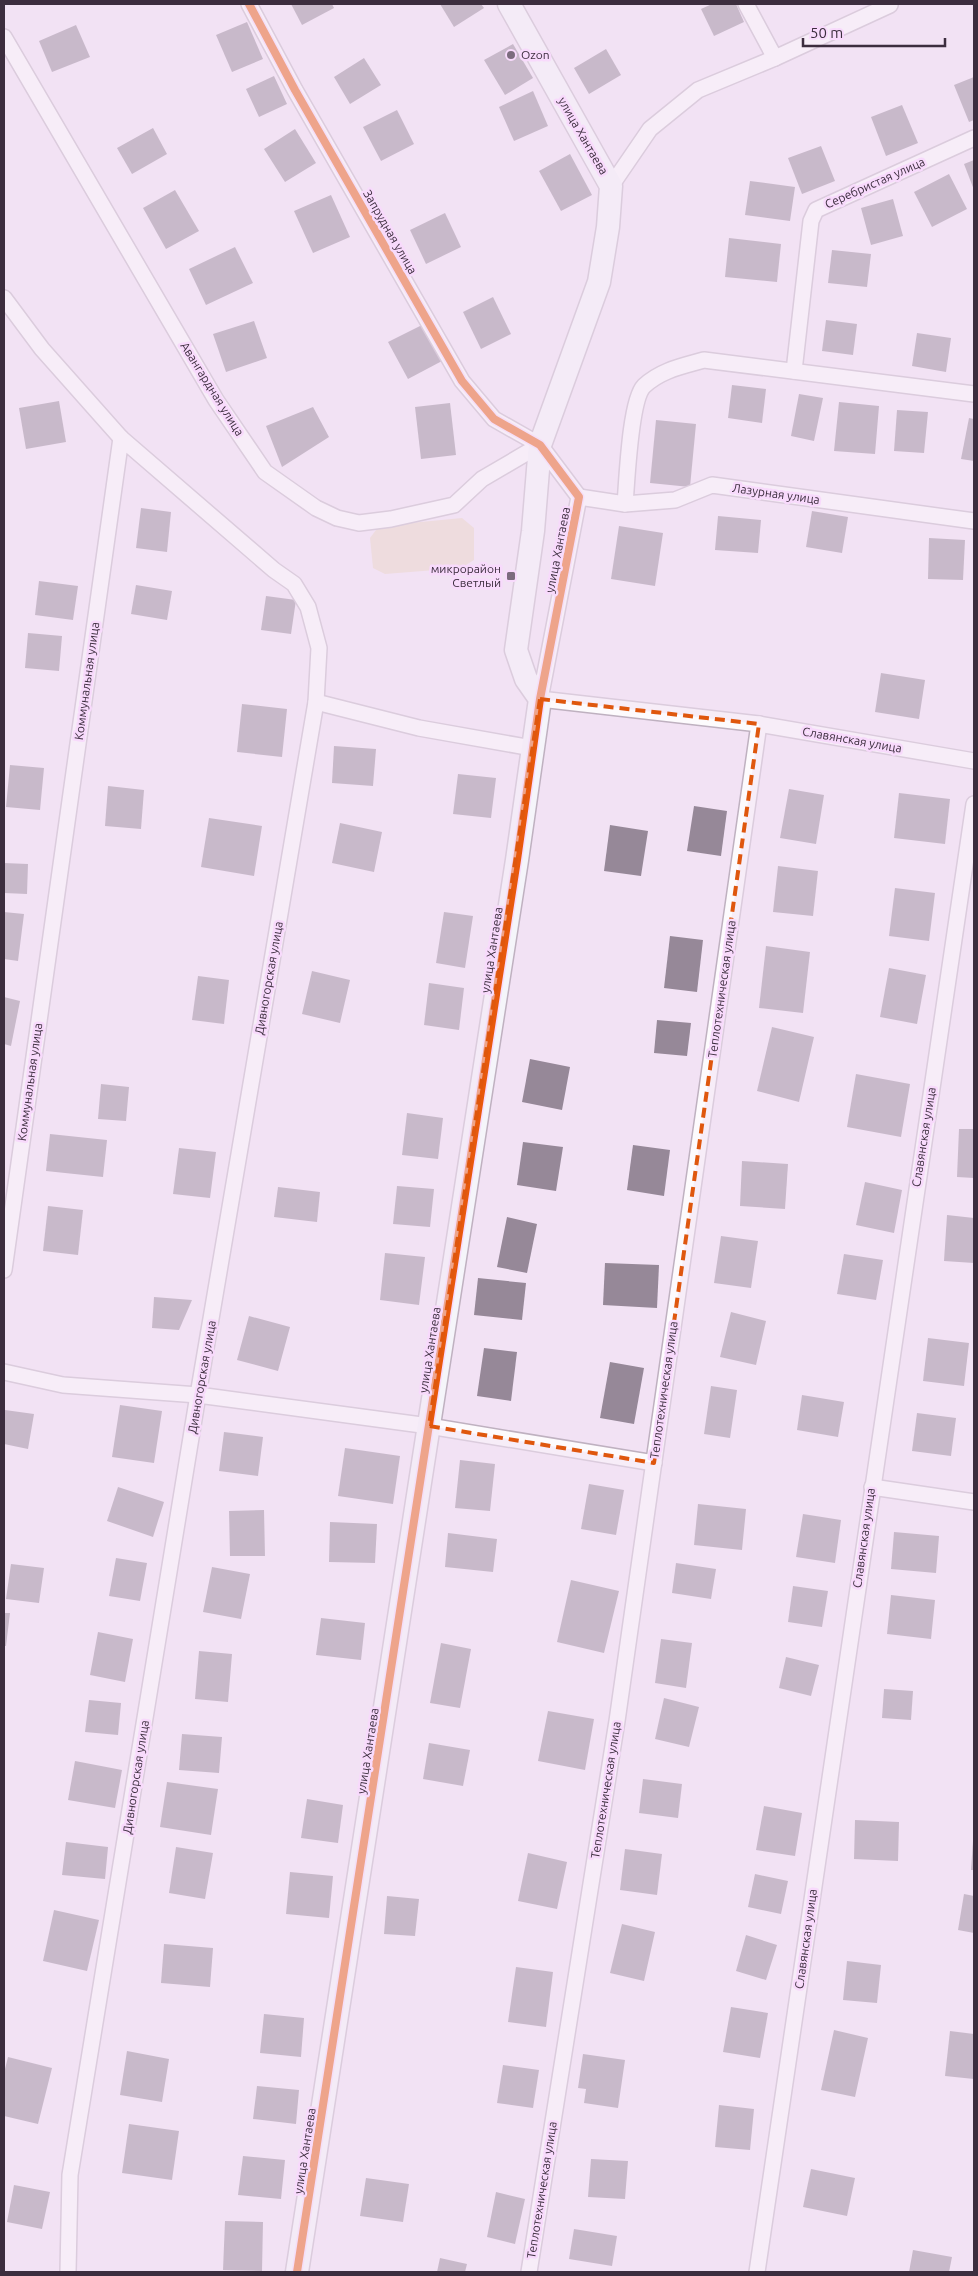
<svg xmlns="http://www.w3.org/2000/svg" width="978" height="2276" viewBox="0 0 978 2276" font-family="Ubuntu,sans-serif">
<style>
.green{fill:#e9d5c4}
.building{fill:#968898}
.lines{fill:none;stroke-linecap:round;stroke-linejoin:round}
.street-casing{stroke:#bfb1c0;stroke-width:18}
.secondary-casing{stroke:#bfb1c0;stroke-width:25}
.street{stroke:#fdfbfd;stroke-width:15}
.secondary{stroke:#f5f5fa;stroke-width:22}
.cycleway-casing{stroke:#f8dafc;stroke-width:11}
.cycleway{stroke:#e8590c;stroke-width:8}
.marked{fill:none;stroke:#df570e;stroke-width:4;stroke-dasharray:10 6;stroke-linejoin:round}
.poi-dot{fill:#7c6c7e;stroke:#f8dafc;stroke-width:2}
.labels{text-anchor:middle;stroke-width:5;stroke-linejoin:round;paint-order:stroke}
.poi-label{font-size:12px;fill:#3c2d3e;stroke:#f8dafc;text-anchor:start}
.street-label{font-size:12px;fill:#3c2d3e;stroke:#f8dafc}
</style>
<rect width="100%" height="100%" fill="#f2e2f4"/>
<path class="green" d="M462,518L474,528V560L461,568L385,574L373,568L370,538L379,526Z"/>
<g class="building">
<path d="M291,4H332L334,8L302,25Z"/>
<path d="M440,4H481L484,8L454,27Z"/>
<path d="M712,4H736L744,22L714,36L701,9Z"/>
<path d="M247,22L263,59L232,72L216,35Z"/>
<path d="M76,25L90,57L52,72L39,41Z"/>
<path d="M513,44L533,78L505,95L484,60Z"/>
<path d="M606,49L621,75L589,94L574,68Z"/>
<path d="M364,58L381,85L350,104L334,77Z"/>
<path d="M274,76L287,104L259,117L246,89Z"/>
<path d="M974,77V120L969,122L954,85Z"/>
<path d="M533,91L548,126L514,141L499,107Z"/>
<path d="M902,105L918,143L886,156L871,117Z"/>
<path d="M397,110L414,144L381,161L363,127Z"/>
<path d="M153,128L167,154L132,174L117,148Z"/>
<path d="M295,129L316,163L285,182L264,149Z"/>
<path d="M821,146L835,181L802,194L788,158Z"/>
<path d="M570,154L592,195L561,211L539,171Z"/>
<path d="M974,160V190L964,164Z"/>
<path d="M949,174L967,209L932,227L914,192Z"/>
<path d="M750,181L795,187L790,221L745,215Z"/>
<path d="M175,190L199,231L166,249L143,208Z"/>
<path d="M331,195L350,237L313,253L294,211Z"/>
<path d="M893,199L903,236L871,245L861,208Z"/>
<path d="M445,213L461,247L426,264L410,230Z"/>
<path d="M729,238L781,244L777,282L725,277Z"/>
<path d="M235,247L253,283L206,305L189,269Z"/>
<path d="M832,250L871,254L867,287L828,283Z"/>
<path d="M493,297L511,334L481,349L463,312Z"/>
<path d="M826,320L857,324L853,355L822,351Z"/>
<path d="M254,321L267,358L226,372L213,334Z"/>
<path d="M422,325L442,361L408,379L388,342Z"/>
<path d="M917,333L951,338L946,372L912,366Z"/>
<path d="M732,385L766,389L762,423L728,418Z"/>
<path d="M799,394L823,398L814,441L791,436Z"/>
<path d="M59,401L66,442L26,449L19,408Z"/>
<path d="M839,402L879,406L875,454L834,451Z"/>
<path d="M450,403L456,455L421,459L415,407Z"/>
<path d="M313,407L329,437L282,467L266,426Z"/>
<path d="M897,410L928,412L924,453L894,451Z"/>
<path d="M969,418L974,419V461L961,459Z"/>
<path d="M656,420L696,424L690,487L650,483Z"/>
<path d="M141,508L171,512L167,552L136,548Z"/>
<path d="M812,511L848,517L842,553L806,547Z"/>
<path d="M718,516L761,520L758,553L715,550Z"/>
<path d="M619,526L663,533L655,586L611,579Z"/>
<path d="M929,538L965,540L963,580L928,579Z"/>
<path d="M39,581L78,586L73,620L35,615Z"/>
<path d="M136,585L172,591L167,620L131,614Z"/>
<path d="M266,596L296,600L291,634L261,630Z"/>
<path d="M28,633L62,636L59,671L25,668Z"/>
<path d="M881,673L925,680L919,719L875,712Z"/>
<path d="M242,704L287,709L282,757L237,752Z"/>
<path d="M334,746L376,749L373,786L332,783Z"/>
<path d="M10,765L44,768L40,810L6,807Z"/>
<path d="M458,774L496,778L491,818L453,814Z"/>
<path d="M108,786L144,790L141,829L105,826Z"/>
<path d="M789,789L824,795L816,844L780,838Z"/>
<path d="M899,793L950,799L945,844L894,838Z"/>
<path d="M694,806L727,811L721,856L687,851Z"/>
<path d="M209,818L262,826L254,876L201,867Z"/>
<path d="M340,823L382,832L374,872L332,863Z"/>
<path d="M610,825L648,831L641,876L604,871Z"/>
<path d="M4,863L28,864L27,894L4,893Z"/>
<path d="M778,866L818,871L813,916L773,912Z"/>
<path d="M895,888L935,893L929,941L889,936Z"/>
<path d="M4,912L24,914L18,961L4,959Z"/>
<path d="M444,912L473,916L465,968L436,963Z"/>
<path d="M670,936L703,940L697,992L664,988Z"/>
<path d="M766,946L810,952L803,1013L759,1008Z"/>
<path d="M889,968L926,975L917,1024L880,1017Z"/>
<path d="M312,971L350,980L340,1023L302,1014Z"/>
<path d="M198,976L229,980L224,1024L192,1020Z"/>
<path d="M429,983L464,988L459,1030L424,1025Z"/>
<path d="M4,997L20,1001L11,1046L4,1044Z"/>
<path d="M657,1020L691,1023L687,1056L654,1053Z"/>
<path d="M772,1027L814,1037L799,1102L757,1091Z"/>
<path d="M530,1059L570,1067L562,1110L522,1102Z"/>
<path d="M856,1074L910,1084L901,1137L847,1127Z"/>
<path d="M101,1084L129,1087L126,1121L98,1119Z"/>
<path d="M407,1113L443,1118L438,1159L402,1155Z"/>
<path d="M959,1129H974V1178L957,1177Z"/>
<path d="M50,1134L107,1140L103,1177L46,1171Z"/>
<path d="M523,1142L563,1147L556,1191L517,1185Z"/>
<path d="M633,1145L670,1150L664,1196L627,1190Z"/>
<path d="M179,1148L216,1152L210,1198L173,1194Z"/>
<path d="M742,1161L788,1164L785,1209L740,1206Z"/>
<path d="M865,1182L902,1190L894,1233L856,1225Z"/>
<path d="M397,1186L434,1189L430,1227L393,1224Z"/>
<path d="M278,1187L320,1192L317,1222L274,1217Z"/>
<path d="M48,1206L83,1210L78,1255L43,1251Z"/>
<path d="M947,1215L974,1218V1263L944,1261Z"/>
<path d="M507,1217L537,1224L527,1273L497,1267Z"/>
<path d="M721,1236L758,1241L751,1288L714,1283Z"/>
<path d="M385,1253L425,1257L419,1305L380,1300Z"/>
<path d="M844,1254L883,1260L876,1300L837,1294Z"/>
<path d="M605,1263L659,1265L657,1308L603,1305Z"/>
<path d="M478,1278L526,1283L522,1320L474,1315Z"/>
<path d="M154,1297L192,1300L179,1330L152,1328Z"/>
<path d="M731,1312L766,1321L756,1365L720,1357Z"/>
<path d="M249,1316L290,1327L278,1371L237,1360Z"/>
<path d="M928,1338L969,1343L964,1386L923,1381Z"/>
<path d="M484,1348L517,1352L511,1401L477,1396Z"/>
<path d="M610,1362L644,1368L634,1424L600,1418Z"/>
<path d="M711,1386L737,1390L730,1438L704,1434Z"/>
<path d="M802,1395L844,1402L838,1437L797,1430Z"/>
<path d="M120,1405L162,1411L154,1463L112,1457Z"/>
<path d="M5,1410L34,1414L28,1449L4,1444Z"/>
<path d="M917,1413L956,1418L951,1456L912,1451Z"/>
<path d="M224,1432L263,1437L258,1476L219,1471Z"/>
<path d="M345,1448L400,1456L393,1504L338,1496Z"/>
<path d="M460,1460L495,1464L490,1511L455,1508Z"/>
<path d="M589,1484L624,1490L616,1535L581,1529Z"/>
<path d="M118,1487L164,1502L153,1537L107,1521Z"/>
<path d="M698,1504L746,1509L742,1550L694,1545Z"/>
<path d="M264,1510L265,1556H230L229,1511Z"/>
<path d="M803,1514L841,1520L835,1563L796,1557Z"/>
<path d="M330,1522L377,1524L375,1563L329,1562Z"/>
<path d="M894,1532L939,1536L936,1573L891,1569Z"/>
<path d="M448,1533L497,1539L493,1572L445,1567Z"/>
<path d="M116,1558L147,1563L140,1601L109,1596Z"/>
<path d="M676,1563L716,1569L711,1599L672,1593Z"/>
<path d="M11,1564L44,1568L39,1603L6,1599Z"/>
<path d="M212,1567L250,1574L241,1619L203,1612Z"/>
<path d="M571,1580L619,1591L604,1653L557,1642Z"/>
<path d="M793,1586L828,1591L822,1627L788,1622Z"/>
<path d="M891,1595L935,1600L931,1639L887,1634Z"/>
<path d="M4,1613H10L6,1646H4Z"/>
<path d="M321,1618L365,1623L361,1660L316,1655Z"/>
<path d="M98,1632L133,1639L125,1682L90,1675Z"/>
<path d="M661,1639L692,1643L686,1688L655,1683Z"/>
<path d="M441,1643L471,1649L460,1708L430,1703Z"/>
<path d="M199,1651L232,1654L228,1702L195,1699Z"/>
<path d="M786,1657L819,1665L811,1696L779,1688Z"/>
<path d="M884,1689L913,1691L911,1720L882,1718Z"/>
<path d="M664,1698L699,1707L689,1747L655,1739Z"/>
<path d="M89,1700L121,1703L118,1735L85,1732Z"/>
<path d="M548,1711L594,1719L585,1770L538,1761Z"/>
<path d="M182,1734L222,1737L219,1773L179,1770Z"/>
<path d="M429,1743L470,1750L463,1786L423,1779Z"/>
<path d="M75,1761L122,1770L115,1808L68,1800Z"/>
<path d="M643,1779L682,1784L678,1818L639,1813Z"/>
<path d="M167,1782L218,1789L211,1835L160,1827Z"/>
<path d="M307,1799L343,1805L338,1843L301,1838Z"/>
<path d="M764,1806L802,1813L795,1856L756,1850Z"/>
<path d="M855,1820L899,1822L898,1861L854,1859Z"/>
<path d="M973,1841H974V1870H971Z"/>
<path d="M66,1842L108,1847L105,1879L62,1875Z"/>
<path d="M176,1847L213,1853L205,1899L169,1893Z"/>
<path d="M625,1849L662,1854L657,1895L620,1890Z"/>
<path d="M528,1853L567,1862L557,1909L518,1901Z"/>
<path d="M290,1872L333,1876L329,1918L286,1914Z"/>
<path d="M755,1874L788,1881L781,1914L748,1907Z"/>
<path d="M964,1894L974,1896V1933L958,1930Z"/>
<path d="M387,1896L419,1899L415,1936L384,1934Z"/>
<path d="M54,1910L99,1920L87,1971L43,1961Z"/>
<path d="M622,1924L655,1932L644,1981L610,1973Z"/>
<path d="M746,1935L777,1945L766,1980L736,1971Z"/>
<path d="M164,1944L213,1948L210,1987L161,1983Z"/>
<path d="M847,1961L881,1965L877,2003L843,2000Z"/>
<path d="M516,1967L553,1972L546,2027L508,2022Z"/>
<path d="M731,2007L768,2013L760,2058L723,2052Z"/>
<path d="M264,2014L304,2018L301,2057L260,2053Z"/>
<path d="M834,2030L868,2038L855,2097L821,2090Z"/>
<path d="M950,2031L974,2034V2079L945,2076Z"/>
<path d="M127,2051L169,2059L162,2102L120,2095Z"/>
<path d="M583,2054L625,2060L618,2108L584,2103L586,2089L578,2088Z"/>
<path d="M8,2057L52,2068L38,2124L4,2116V2073Z"/>
<path d="M503,2065L539,2070L533,2108L497,2103Z"/>
<path d="M257,2086L299,2090L296,2124L253,2119Z"/>
<path d="M719,2105L754,2109L750,2150L715,2147Z"/>
<path d="M129,2124L179,2131L172,2180L122,2173Z"/>
<path d="M243,2156L285,2160L281,2199L238,2195Z"/>
<path d="M591,2159L628,2161L625,2199L588,2197Z"/>
<path d="M811,2169L855,2178L847,2216L803,2207Z"/>
<path d="M366,2178L409,2184L403,2222L360,2216Z"/>
<path d="M14,2185L50,2192L42,2229L7,2222Z"/>
<path d="M496,2192L525,2199L515,2244L487,2237Z"/>
<path d="M225,2221L263,2222L262,2271L223,2270Z"/>
<path d="M574,2229L617,2236L612,2266L569,2259Z"/>
<path d="M913,2250L952,2257L949,2272H909Z"/>
<path d="M440,2258L467,2264L465,2272H437Z"/>
</g>
<g class="lines">
<g class="street-casing">
<g id="street">
<path d="M249,4L295,90L462,381L494,419L540,445L579,497L540,699L759,724L617,1721L529,2272"/>
<path d="M4,37L216,400L265,472L316,508L337,518L359,523L391,519L454,505L482,479L540,445"/>
<path d="M775,58L890,5"/>
<path d="M611,186L650,129L698,90L775,58L746,4"/>
<path d="M4,298L42,349L121,438"/>
<path d="M794,371L811,221L816,210L974,138"/>
<path d="M579,497L625,504L675,500L712,485L974,521"/>
<path d="M625,504C627,481 630,400 644,386C661,370 683,366 704,360L974,394"/>
<path d="M759,724L974,761"/>
<path d="M4,1270L121,438L274,570L294,584L308,607L319,648L316,702"/>
<path d="M4,1372L63,1385L198,1395L429,1426L654,1463"/>
<path d="M872,1487L974,1502"/>
<path d="M68,2272L70,2175L198,1395L316,702L419,728L532,748"/>
<path d="M757,2272L974,804"/>
</g>
</g>
<g class="secondary-casing">
<path id="secondary" d="M297,2272L517,860L540,699L526,679L516,650L533,531L540,445L599,282L608,227L611,186L509,4"/>
</g>
<use href="#street" class="street"/>
<use href="#secondary" class="secondary"/>
<g class="cycleway-casing">
<path id="cycleway" d="M249,4L295,90L462,381L494,419L540,445L579,497L540,699L517,860L297,2272"/>
</g>
<use href="#cycleway" class="cycleway"/>
</g>
<path d="M0 0H978V2276H0ZM540,699L759,724L654,1463L429,1426Z" fill="#f2e2f4" fill-opacity=".55" fill-rule="evenodd"/>
<path class="marked" d="M540,699L759,724L654,1463L429,1426Z"/>
<g class="poi-dot">
<circle cx="511" cy="55" r="5"/>
<rect x="506" y="571" width="10" height="10" rx="2.5"/>
</g>
<g class="labels">
<g class="poi-label">
<text x="521" y="59">Ozon</text>
<text x="501" y="573" text-anchor="end">микрорайон<tspan x="501" dy="14">Светлый</tspan></text>
</g>
<g class="street-label">
<text transform="translate(583 136) rotate(60)" y="4">улица Хантаева</text>
<text transform="translate(875 183) rotate(-24)" y="4">Серебристая улица</text>
<text transform="translate(390 232) rotate(60)" y="4">Запрудная улица</text>
<text transform="translate(212 389) rotate(58)" y="4">Авангардная улица</text>
<text transform="translate(776 494) rotate(8)" y="4">Лазурная улица</text>
<text transform="translate(558 550) rotate(-79)" y="4">улица Хантаева</text>
<text transform="translate(87 681) rotate(-82)" y="4">Коммунальная улица</text>
<text transform="translate(852 740) rotate(10)" y="4">Славянская улица</text>
<text transform="translate(492 950) rotate(-81)" y="4">улица Хантаева</text>
<text transform="translate(269 978) rotate(-80)" y="4">Дивногорская улица</text>
<text transform="translate(722 989) rotate(-82)" y="4">Теплотехническая улица</text>
<text transform="translate(30 1082) rotate(-82)" y="4">Коммунальная улица</text>
<text transform="translate(924 1137) rotate(-81)" y="4">Славянская улица</text>
<text transform="translate(430 1350) rotate(-81)" y="4">улица Хантаева</text>
<text transform="translate(202 1377) rotate(-80)" y="4">Дивногорская улица</text>
<text transform="translate(664 1390) rotate(-82)" y="4">Теплотехническая улица</text>
<text transform="translate(864 1538) rotate(-82)" y="4">Славянская улица</text>
<text transform="translate(368 1751) rotate(-81)" y="4">улица Хантаева</text>
<text transform="translate(136 1777) rotate(-81)" y="4">Дивногорская улица</text>
<text transform="translate(606 1790) rotate(-81)" y="4">Теплотехническая улица</text>
<text transform="translate(806 1939) rotate(-82)" y="4">Славянская улица</text>
<text transform="translate(305 2151) rotate(-81)" y="4">улица Хантаева</text>
<text transform="translate(542 2190) rotate(-81)" y="4">Теплотехническая улица</text>
</g>
</g>
<rect width="978" height="2276" fill="none" stroke="#3c2d3e" stroke-width="10"/>
<path d="M803 38v8h142v-8" fill="none" stroke="#3c2d3e" stroke-width="2.5"/>
<text x="810" y="38" font-size="15" fill="#3c2d3e" stroke="#f8dafc" stroke-width="4" paint-order="stroke">50 m</text>
</svg>
